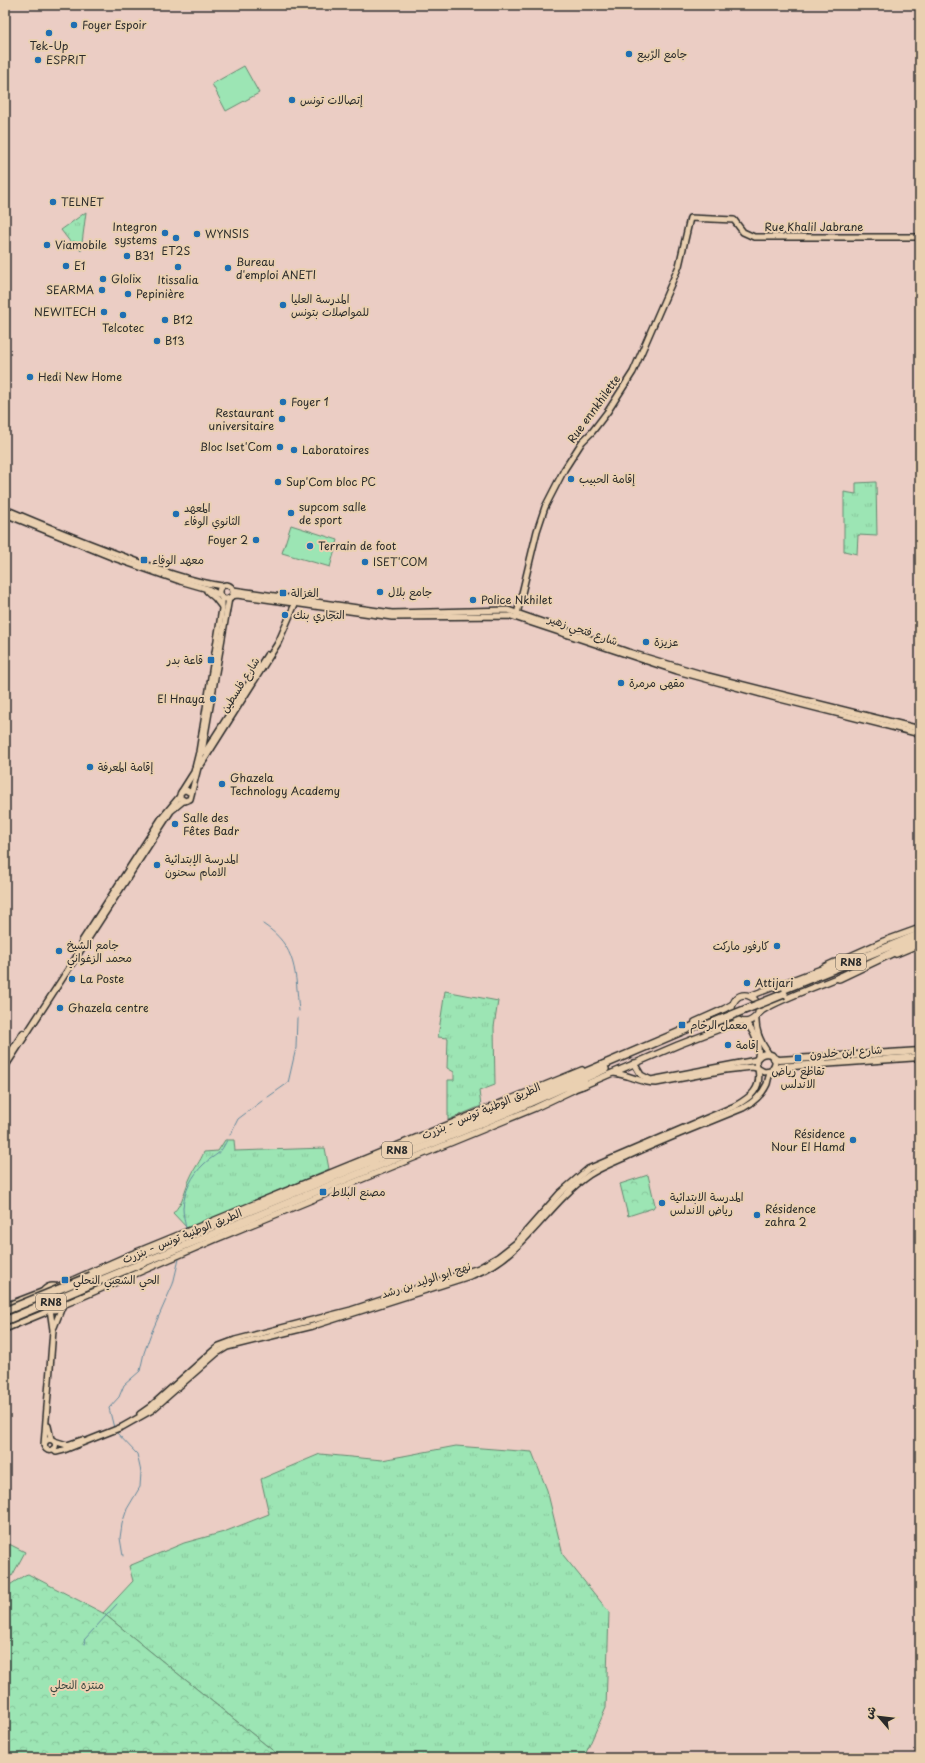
<svg xmlns="http://www.w3.org/2000/svg" width="925" height="1763" viewBox="0 0 925 1763" font-family="'Playpen Sans','Playpen Sans Arabic',sans-serif">
<style>
.grass{fill:url(#grass-tufts);stroke:#648870}
.forest{fill:url(#forest-crowns);stroke:#648870}
.pitch{fill:#9ce5b4;stroke:#648870}
.lines{fill:none;stroke-linecap:round;stroke-linejoin:round}
.stream{stroke:#62899c;stroke-width:1}
.tertiary-casing{stroke:#2b2b2b;stroke-width:8}
.secondary-casing{stroke:#2b2b2b;stroke-width:8}
.trunk-casing{stroke:#2b2b2b;stroke-width:9}
.motorway-casing{stroke:#2b2b2b;stroke-width:10}
.tertiary{stroke:#ead0b1;stroke-width:5}
.secondary{stroke:#ead0b1;stroke-width:5.5}
.trunk{stroke:#ead0b1;stroke-width:6}
.motorway{stroke:#ead0b1;stroke-width:7}
.motorway-bridge-casing{stroke:#2b2b2b;stroke-width:10;stroke-linecap:butt}
.motorway-bridge{stroke:#ead0b1;stroke-width:7}
.poi-dot{fill:#1f6fb2;stroke:#ead0b1;stroke-width:1.5}
.labels{text-anchor:middle;stroke-width:4;stroke-linejoin:round;paint-order:stroke}
.shield{fill:#ead0b1;stroke:#645c53;stroke-width:1}
.shield-label{font-size:10px;font-weight:bold;fill:#2b2b2b}
.poi-label{font-size:11px;fill:#2b2b2b;stroke:#ead0b1;text-anchor:start}
.street-label{font-size:11px;fill:#2b2b2b;stroke:#ead0b1}
.park-label{font-size:11px;fill:#3c4740;stroke:#ead0b1}
</style>
<defs>
<pattern id="grass-tufts" width="24" height="20" patternUnits="userSpaceOnUse"><rect width="24" height="20" fill="#9ce5b4"/><path d="M3 7l-1-3M5 7V3M7 7l1-3M15 17l-1-3M17 17v-4M19 17l1-3" fill="none" stroke="#87c59b"/></pattern>
<pattern id="forest-crowns" width="20" height="18" patternUnits="userSpaceOnUse"><rect width="20" height="18" fill="#9ce5b4"/><path d="M2 6a3 3 0 1 1 6 0M12 15a3 3 0 1 1 6 0" fill="none" stroke="#87c59b"/></pattern>
</defs>
<rect width="100%" height="100%" fill="#ebcdc4"/>
<filter id="ink" filterUnits="userSpaceOnUse"><feTurbulence type="fractalNoise" baseFrequency=".025" numOctaves="2"/><feDisplacementMap in="SourceGraphic" scale="8" xChannelSelector="R" yChannelSelector="G"/><feConvolveMatrix kernelMatrix="1 2 1 2 8 2 1 2 1" color-interpolation-filters="sRGB"/></filter>
<g filter="url(#ink)">
<g class="grass">
<path d="M86,212L81,251L74,241L71,243L61,230Z"/>
<path d="M876,482L877,536L858,535L857,554L844,551V492L856,494V483Z"/>
<path d="M445,991L498,1001L494,1027L495,1085L479,1091L481,1106L448,1120V1080H454V1072L447,1068L448,1038L438,1037Z"/>
<path d="M225,1140H234L235,1151L325,1148L329,1169L188,1229L173,1213C184,1202 184,1190 191,1176C195,1167 200,1162 204,1152L218,1151Z"/>
<path d="M456,1446L532,1452L547,1490L563,1555L609,1612L606,1708L585,1755L582,1758H282L103,1613L133,1581L129,1566L184,1543L224,1532L269,1514L261,1479L320,1454L382,1460Z"/>
</g>
<g class="forest">
<path d="M648,1175L655,1205L653,1208L628,1216L620,1184Z"/>
<path d="M28,1574L103,1613L282,1758H5V1588L25,1575Z"/>
</g>
<g class="pitch">
<path d="M244,66L259,93L226,111L212,84Z"/>
<path d="M291,525L338,540L330,567L282,553Z"/>
<path d="M7,1543L25,1552L12,1576L5,1573V1547Z"/>
</g>
<g class="lines">
<g class="stream">
<path d="M263,924C298,947 295,973 299,1011"/>
<path d="M268,1097L288,1083L296,1048L297,1018"/>
<path d="M230,1135L238,1119L262,1101"/>
<path d="M186,1229C185,1222 183,1215 183,1208C184,1192 192,1175 204,1164C216,1153 219,1157 227,1140"/>
<path d="M114,1428L109,1408L119,1397L124,1385L140,1371L144,1353L150,1336L173,1284L179,1259"/>
<path d="M115,1431L137,1454L141,1472L140,1487L127,1509L122,1524L120,1538L123,1556"/>
<path d="M85,1644L84,1640L117,1604"/>
</g>
<g class="tertiary-casing">
<g id="tertiary">
<path d="M5,509C45,526 86,543 128,558C159,570 189,581 222,586"/>
<path d="M5,514L114,558L180,581L208,589L220,595"/>
<circle cx="226" cy="592" r="7"/>
<path d="M233,590L392,613L508,610L628,652L708,676L920,729"/>
<path d="M207,591L215,598L222,607"/>
<path d="M232,596L237,595L392,617L511,616L677,671L776,698L920,734"/>
<path d="M517,614L537,531L545,507L564,470L582,442L592,432L608,411L633,372L679,266L690,218L734,220L743,232L754,237H920"/>
<path d="M202,752H204L207,749L267,655"/>
<path d="M201,765L278,643L295,604"/>
<path d="M182,791L194,772L199,752L222,609V597"/>
<path d="M191,793L186,790C182,790 179,793 180,798L185,801L190,799L202,752L229,598"/>
<path d="M82,941L161,819L180,796"/>
<path d="M756,1017C755,1030 761,1043 768,1053"/>
<path d="M745,1022C754,1031 760,1045 758,1057"/>
<path d="M5,1061L23,1033"/>
<path d="M634,1063L641,1075L651,1080L756,1060"/>
<path d="M5,1067L171,811L183,801"/>
<path d="M613,1073C628,1074 640,1083 656,1083L725,1070L752,1067L757,1068"/>
<circle cx="53" cy="1298" r="12"/>
<path d="M5,1306L44,1291"/>
<path d="M54,1327L62,1307"/>
<path d="M5,1329L44,1313L50,1309"/>
<path d="M140,1414L150,1407L214,1350L219,1346L235,1340L351,1310L479,1268L498,1257L516,1243L560,1193L588,1169L735,1106C751,1097 762,1089 758,1069"/>
<path d="M48,1426L51,1439"/>
<circle cx="50" cy="1445" r="5.5"/>
<path d="M54,1441L67,1445L82,1440"/>
<path d="M44,1445L53,1330L50,1309"/>
<path d="M53,1449L56,1452L64,1450L122,1427L152,1410L217,1353L227,1347L313,1326L473,1275C524,1256 546,1205 589,1175C601,1167 615,1162 628,1156C665,1139 704,1124 743,1108C754,1102 762,1095 767,1084C768,1080 769,1075 771,1071C774,1065 778,1062 772,1055C765,1052 760,1054 756,1060L757,1068L764,1072L771,1071"/>
</g>
</g>
<g class="secondary-casing">
<g id="secondary">
<path d="M896,954L920,944"/>
<path d="M750,996L824,968L884,941L920,928"/>
<path d="M758,1014C762,996 739,987 733,1004C729,1013 737,1023 746,1022C754,1021 757,1014 763,1010C785,997 818,986 842,976"/>
<path d="M695,1022L724,1009L733,1004"/>
<path d="M582,1086L678,1045L740,1021"/>
<path d="M57,1287L132,1254L582,1070"/>
<path d="M63,1305L216,1239L535,1108L573,1090"/>
</g>
</g>
<g class="trunk-casing">
<g id="trunk">
<path d="M774,1058L779,1060L920,1051"/>
<path d="M773,1069L779,1067L920,1057"/>
</g>
</g>
<g class="motorway-casing">
<g id="motorway">
<path d="M895,949L920,939"/>
<path d="M824,968L835,963"/>
<path d="M839,978L900,949"/>
<path d="M782,990L920,934"/>
<path d="M569,1090L585,1084"/>
<path d="M91,1276L509,1105L701,1023"/>
<path d="M94,1283L511,1111L605,1069"/>
</g>
</g>
<use href="#tertiary" class="tertiary"/>
<use href="#secondary" class="secondary"/>
<use href="#trunk" class="trunk"/>
<use href="#motorway" class="motorway"/>
<g class="motorway-bridge-casing">
<g id="motorway-bridge">
<path d="M702,1027L784,994"/>
<path d="M5,1311L91,1276"/>
<path d="M7,1320L94,1283"/>
</g>
</g>
<use href="#motorway-bridge" class="motorway-bridge"/>
</g>
</g>
<g class="poi-dot">
<circle cx="74" cy="25" r="4"/>
<circle cx="49" cy="33" r="4"/>
<circle cx="629" cy="54" r="4"/>
<circle cx="38" cy="60" r="4"/>
<circle cx="292" cy="100" r="4"/>
<circle cx="53" cy="202" r="4"/>
<circle cx="165" cy="233" r="4"/>
<circle cx="197" cy="234" r="4"/>
<circle cx="176" cy="238" r="4"/>
<circle cx="47" cy="245" r="4"/>
<circle cx="127" cy="256" r="4"/>
<circle cx="66" cy="266" r="4"/>
<circle cx="178" cy="267" r="4"/>
<circle cx="228" cy="268" r="4"/>
<circle cx="103" cy="279" r="4"/>
<circle cx="102" cy="290" r="4"/>
<circle cx="128" cy="294" r="4"/>
<circle cx="283" cy="305" r="4"/>
<circle cx="104" cy="312" r="4"/>
<circle cx="123" cy="315" r="4"/>
<circle cx="165" cy="320" r="4"/>
<circle cx="157" cy="341" r="4"/>
<circle cx="30" cy="377" r="4"/>
<circle cx="283" cy="402" r="4"/>
<circle cx="282" cy="419" r="4"/>
<circle cx="280" cy="447" r="4"/>
<circle cx="294" cy="450" r="4"/>
<circle cx="571" cy="479" r="4"/>
<circle cx="278" cy="482" r="4"/>
<circle cx="291" cy="513" r="4"/>
<circle cx="176" cy="514" r="4"/>
<circle cx="256" cy="540" r="4"/>
<circle cx="310" cy="546" r="4"/>
<rect x="140" y="556" width="8" height="8" rx="2"/>
<circle cx="365" cy="562" r="4"/>
<circle cx="380" cy="592" r="4"/>
<rect x="279" y="589" width="8" height="8" rx="2"/>
<circle cx="473" cy="600" r="4"/>
<circle cx="285" cy="615" r="4"/>
<circle cx="646" cy="642" r="4"/>
<rect x="207" y="656" width="8" height="8" rx="2"/>
<circle cx="621" cy="683" r="4"/>
<circle cx="213" cy="699" r="4"/>
<circle cx="90" cy="767" r="4"/>
<circle cx="222" cy="784" r="4"/>
<circle cx="175" cy="824" r="4"/>
<circle cx="157" cy="865" r="4"/>
<circle cx="777" cy="946" r="4"/>
<circle cx="59" cy="951" r="4"/>
<circle cx="72" cy="979" r="4"/>
<circle cx="747" cy="983" r="4"/>
<circle cx="60" cy="1008" r="4"/>
<rect x="678" y="1021" width="8" height="8" rx="2"/>
<circle cx="728" cy="1045" r="4"/>
<rect x="794" y="1054" width="8" height="8" rx="2"/>
<circle cx="853" cy="1140" r="4"/>
<rect x="319" y="1188" width="8" height="8" rx="2"/>
<circle cx="662" cy="1203" r="4"/>
<circle cx="757" cy="1215" r="4"/>
<rect x="61" y="1276" width="8" height="8" rx="2"/>
</g>
<g class="labels">
<g class="shield">
<rect x="836" y="954" width="30" height="16" rx="3"/>
<rect x="382" y="1142" width="30" height="16" rx="3"/>
<rect x="36" y="1294" width="30" height="16" rx="3"/>
</g>
<g class="shield-label">
<text x="851" y="966">RN8</text>
<text x="397" y="1154">RN8</text>
<text x="51" y="1306">RN8</text>
</g>
<g class="poi-label">
<text x="82" y="29">Foyer Espoir</text>
<text x="49" y="50" text-anchor="middle">Tek-Up</text>
<text x="637" y="58">جامع الرّبيع</text>
<text x="46" y="64">ESPRIT</text>
<text x="300" y="104">إتصالات تونس</text>
<text x="61" y="206">TELNET</text>
<text x="157" y="231" text-anchor="end">Integron<tspan x="157" dy="13">systems</tspan></text>
<text x="205" y="238">WYNSIS</text>
<text x="55" y="249">Viamobile</text>
<text x="176" y="255" text-anchor="middle">ET2S</text>
<text x="135" y="260">B31</text>
<text x="236" y="266">Bureau<tspan x="236" dy="13">d'emploi ANETI</tspan></text>
<text x="74" y="270">E1</text>
<text x="111" y="283">Glolix</text>
<text x="178" y="284" text-anchor="middle">Itissalia</text>
<text x="94" y="294" text-anchor="end">SEARMA</text>
<text x="136" y="298">Pepinière</text>
<text x="291" y="303">المدرسة العليا<tspan x="291" dy="13">للمواصلات بتونس</tspan></text>
<text x="96" y="316" text-anchor="end">NEWITECH</text>
<text x="173" y="324">B12</text>
<text x="123" y="332" text-anchor="middle">Telcotec</text>
<text x="165" y="345">B13</text>
<text x="38" y="381">Hedi New Home</text>
<text x="291" y="406">Foyer 1</text>
<text x="274" y="417" text-anchor="end">Restaurant<tspan x="274" dy="13">universitaire</tspan></text>
<text x="272" y="451" text-anchor="end">Bloc Iset'Com</text>
<text x="302" y="454">Laboratoires</text>
<text x="579" y="483">إقامة الحبيب</text>
<text x="286" y="486">Sup'Com bloc PC</text>
<text x="299" y="511">supcom salle<tspan x="299" dy="13">de sport</tspan></text>
<text x="184" y="512">المعهد<tspan x="184" dy="13">الثانوي الوفاء</tspan></text>
<text x="248" y="544" text-anchor="end">Foyer 2</text>
<text x="318" y="550">Terrain de foot</text>
<text x="152" y="564">معهد الوفاء</text>
<text x="373" y="566">ISET'COM</text>
<text x="388" y="596">جامع بلال</text>
<text x="291" y="597">الغزالة</text>
<text x="481" y="604">Police Nkhilet</text>
<text x="293" y="619">التجاري بنك</text>
<text x="654" y="646">عزيزة</text>
<text x="203" y="664" text-anchor="end">قاعة بدر</text>
<text x="629" y="687">مقهى مرمرة</text>
<text x="205" y="703" text-anchor="end">El Hnaya</text>
<text x="98" y="771">إقامة المعرفة</text>
<text x="230" y="782">Ghazela<tspan x="230" dy="13">Technology Academy</tspan></text>
<text x="183" y="822">Salle des<tspan x="183" dy="13">Fêtes Badr</tspan></text>
<text x="165" y="863">المدرسة الإبتدائية<tspan x="165" dy="13">الامام سحنون</tspan></text>
<text x="67" y="949">جامع الشيخ<tspan x="67" dy="13">محمد الزغواني</tspan></text>
<text x="769" y="950" text-anchor="end">كارفور ماركت</text>
<text x="80" y="983">La Poste</text>
<text x="755" y="987">Attijari</text>
<text x="68" y="1012">Ghazela centre</text>
<text x="690" y="1029">معمل الرخام</text>
<text x="736" y="1049">إقامة</text>
<text x="798" y="1075" text-anchor="middle">تقاطع رياض<tspan x="798" dy="13">الاندلس</tspan></text>
<text x="845" y="1138" text-anchor="end">Résidence<tspan x="845" dy="13">Nour El Hamd</tspan></text>
<text x="331" y="1196">مصنع البلاط</text>
<text x="670" y="1201">المدرسة الابتدائية<tspan x="670" dy="13">رياض الاندلس</tspan></text>
<text x="765" y="1213">Résidence<tspan x="765" dy="13">zahra 2</tspan></text>
<text x="73" y="1284">الحي الشعبي النحلي</text>
</g>
<g class="street-label">
<text x="814" y="231">Rue Khalil Jabrane</text>
<text transform="translate(594 409) rotate(-54)" y="4">Rue ennkhilette</text>
<text transform="translate(583 630) rotate(19)" y="4">شارع فتحي زهير</text>
<text transform="translate(240 685) rotate(-58)" y="4">شارع فلسطين</text>
<text transform="translate(846 1052) rotate(-4)" y="4">شارع ابن خلدون</text>
<text transform="translate(481 1111) rotate(-23)" y="4">الطريق الوطنية تونس - بنزرت</text>
<text transform="translate(182 1236) rotate(-22)" y="4">الطريق الوطنية تونس - بنزرت</text>
<text transform="translate(426 1280) rotate(-18)" y="4">نهج ابو الوليد بن رشد</text>
</g>
<g class="park-label">
<text x="77" y="1689">منتزه النحلي</text>
</g>
</g>
<rect width="925" height="1763" fill="none" stroke="#ead0b1" stroke-width="20"/>
<rect x="10" y="10" width="905" height="1743" fill="none" stroke="#2b2b2b" stroke-width="1.5" filter="url(#ink)"/>
<g transform="translate(879 1717) rotate(298)" stroke="#ead0b1" stroke-width="3" paint-order="stroke">
<path d="M0-3L7 15L0 10L-7 15Z" fill="#2b2b2b"/>
<text y="-6" font-size="11" font-weight="bold" text-anchor="middle" fill="#2b2b2b">ش</text>
</g>
</svg>
